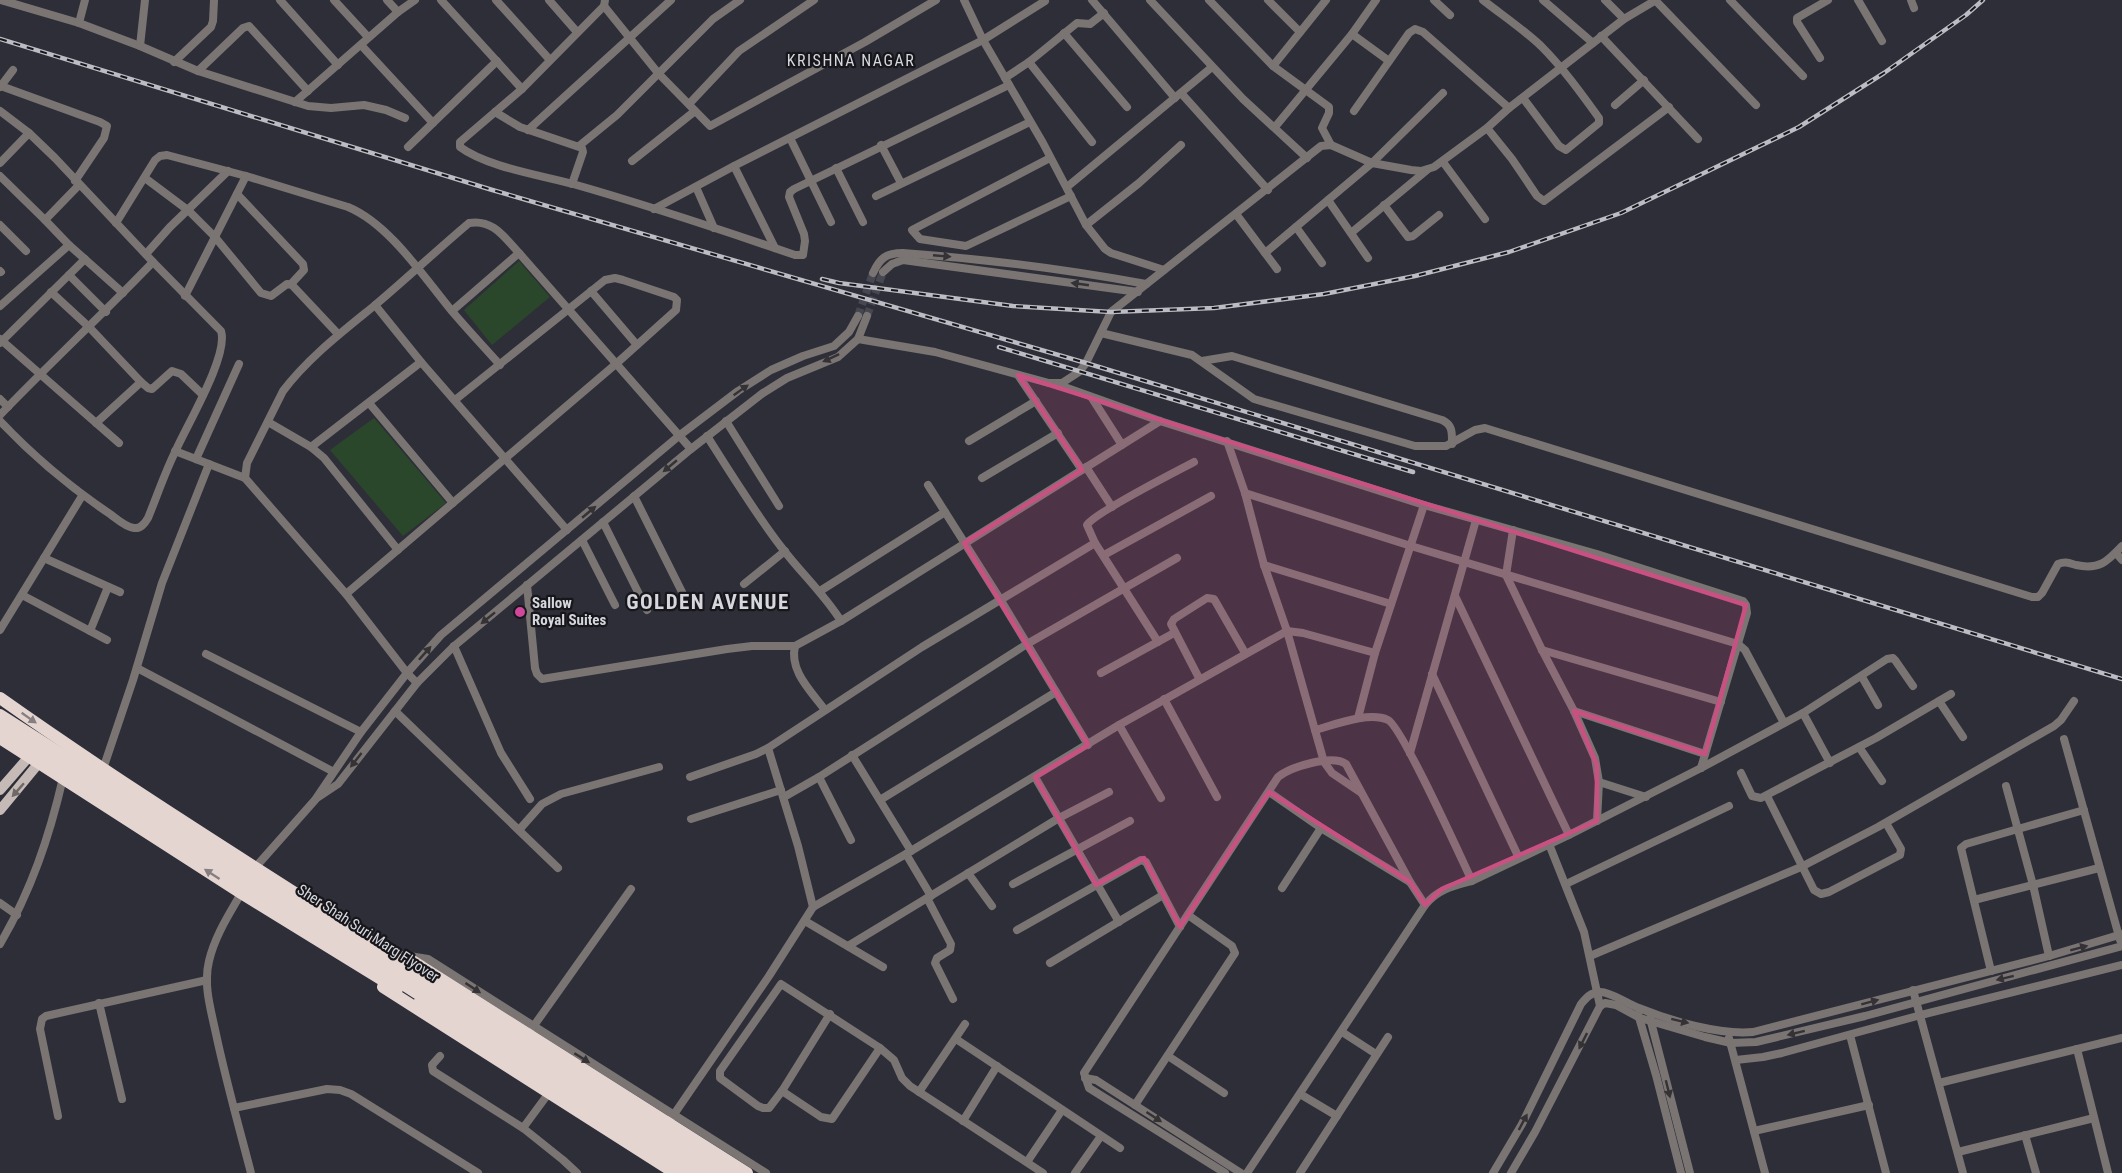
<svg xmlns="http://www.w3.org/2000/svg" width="2122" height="1173" viewBox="0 0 2122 1173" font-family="'Roboto Condensed',sans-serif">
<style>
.green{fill:#2b472b}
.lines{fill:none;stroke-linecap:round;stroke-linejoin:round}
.minor-tunnel{stroke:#464751;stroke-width:8;stroke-dasharray:8 4;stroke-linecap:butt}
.minor{stroke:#7a7473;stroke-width:8}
.major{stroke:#c6bab6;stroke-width:10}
.highway{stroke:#e4d5d1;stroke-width:12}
.rail-casing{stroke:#bcbdc4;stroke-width:4.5}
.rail{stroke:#16161b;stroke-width:2;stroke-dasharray:7;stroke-linecap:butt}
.highway-bridge{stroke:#e4d5d1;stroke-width:12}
.oneway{fill:#343235}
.oneway2{fill:#877f7f}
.oneway3{fill:#6e6868}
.marked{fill:#c85182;fill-opacity:0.2;stroke:#c85182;stroke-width:4.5;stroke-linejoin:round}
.hotel-dot{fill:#d1479c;stroke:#16161b;stroke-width:2}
.labels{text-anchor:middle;stroke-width:4.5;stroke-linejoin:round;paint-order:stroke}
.poi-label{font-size:15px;font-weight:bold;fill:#d6d7de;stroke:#16161b;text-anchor:start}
.street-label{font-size:15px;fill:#d6d7de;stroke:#16161b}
.neighbourhood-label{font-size:16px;letter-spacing:1.5px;fill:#d6d7de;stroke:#16161b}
.district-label{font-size:21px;font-weight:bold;letter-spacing:1.5px;fill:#d6d7de;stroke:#16161b}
</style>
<rect width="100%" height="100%" fill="#2d2e38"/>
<g class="green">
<path d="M519,261L550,297L492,345L464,310Z"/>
<path d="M374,418L446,503L403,536L330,450Z"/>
</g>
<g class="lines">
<g class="minor-tunnel">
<path d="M858,316L873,273"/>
<path d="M867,316L883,272"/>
</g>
<g class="minor">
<path d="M1,0L79,23L140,46L198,71L308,106L331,108L364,105L386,110L405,118"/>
<path d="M280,0L338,65"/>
<path d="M334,0L368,37"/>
<path d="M387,0L398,12"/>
<path d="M441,0L522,89"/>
<path d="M496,0L550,60"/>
<path d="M549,0L577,32"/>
<path d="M605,0L604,6L522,89L460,142V147C487,167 540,175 573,184C647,205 722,230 795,255H803L805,241L804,234L789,197L790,192L794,189L1009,85"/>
<path d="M964,0L983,40L1043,143L1086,225L1105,249L1111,253L1164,270"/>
<path d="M1092,0L1175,98"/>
<path d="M1150,0L1243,99L1307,158"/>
<path d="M1209,0L1273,66L1329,107V113L1322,128L1331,145"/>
<path d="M1268,0L1300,32"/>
<path d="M1434,0L1450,15"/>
<path d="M1483,0C1502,15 1523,29 1541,46C1563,68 1581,93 1599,118V123L1566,150L1559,146L1523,98"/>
<path d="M1543,0L1593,43"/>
<path d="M1605,0L1624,19"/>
<path d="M1655,0L1756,105"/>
<path d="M1730,0L1803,76"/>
<path d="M1858,0L1882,41"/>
<path d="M1911,0L1914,8"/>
<path d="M604,6L658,73L710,126L865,42L936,0"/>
<path d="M79,23L85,0"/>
<path d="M1064,33L1127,107"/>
<path d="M1352,34L1389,61"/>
<path d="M1601,36L1698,139"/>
<path d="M361,45L433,123"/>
<path d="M140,46L145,0"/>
<path d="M1820,58L1797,22V18L1828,0"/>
<path d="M174,62L211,27L213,21L214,0"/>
<path d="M1029,62L1092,142"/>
<path d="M1273,66L1326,0"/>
<path d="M198,71L243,28L249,26L308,91"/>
<path d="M1005,78L1029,62L1077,23L1090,24L1104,13"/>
<path d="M1,86L100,122L107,126L104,138L75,181"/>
<path d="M0,87L13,70"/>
<path d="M1181,93L1268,190"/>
<path d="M295,102L398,12L415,0"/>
<path d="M689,104L739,51L814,0"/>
<path d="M1615,105L1644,80"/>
<path d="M0,111L29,133L55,158L153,262"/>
<path d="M1354,111L1409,33L1415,29L1423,32L1509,108"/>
<path d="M495,112L520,127L582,148L583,152L572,184"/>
<path d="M1275,127L1352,34L1376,0"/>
<path d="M1487,128L1512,159L1537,196L1544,201L1669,107"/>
<path d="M528,130L671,0"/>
<path d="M790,138L831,222"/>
<path d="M881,145L901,183"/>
<path d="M579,146L617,115L713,19L740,0"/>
<path d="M408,147L497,61"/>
<path d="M1050,158L912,230L920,239L966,246L1071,196"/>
<path d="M632,161L695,111"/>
<path d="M1443,162L1485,219"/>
<path d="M0,163L29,133"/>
<path d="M734,166L775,248"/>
<path d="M836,168L863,222"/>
<path d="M0,176L45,220"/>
<path d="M145,178L189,211L215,237L261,293L271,296L287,284L292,285L338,334"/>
<path d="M79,185L45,220L69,245L123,293"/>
<path d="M696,187L714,228"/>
<path d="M1067,187L1212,67"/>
<path d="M237,194L303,264L304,270L291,284"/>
<path d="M876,196L1030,122"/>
<path d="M1328,200L1368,258"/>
<path d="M1384,205L1408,237L1413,236L1439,215"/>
<path d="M654,209L734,166L983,40L1045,1"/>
<path d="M1236,214L1277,269"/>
<path d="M116,223L155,160L160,156L167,155L246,176L348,207C389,224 423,276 451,310C467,329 484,347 500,365"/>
<path d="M0,225L26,251"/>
<path d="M1086,225L1139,183L1181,145"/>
<path d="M1296,227L1322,263"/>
<path d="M1351,233L1427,170"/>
<path d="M1265,253L1372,163L1443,93"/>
<path d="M146,254L170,227L228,171"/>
<path d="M0,271L1,272"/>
<path d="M883,272L892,264L903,260L1138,292"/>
<path d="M873,273C880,258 886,253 903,253C985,259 1065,269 1146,284"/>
<path d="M69,275L106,312"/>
<path d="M591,291L637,345"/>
<path d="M51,292L89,327L141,382"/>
<path d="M185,296L246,176"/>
<path d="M375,305L421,362L567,530"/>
<path d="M0,306L69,245"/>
<path d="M452,311L519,253"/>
<path d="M1101,333L1192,355L1254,399L1415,446H1446L1475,430L1485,428L2032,597H2038L2042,593L2058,564C2065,561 2069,563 2076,565C2099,570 2107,562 2122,546"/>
<path d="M0,339L119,443"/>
<path d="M858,339L935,352L1049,383H1062L1079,372L1086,363L1111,312L1321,146L1331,145L1372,163L1411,170L1421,171L1434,167L1487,128L1509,108L1624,19L1656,0"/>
<path d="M0,343L85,259"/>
<path d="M1202,361L1232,356L1442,420C1453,425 1452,433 1452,444"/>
<path d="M1018,375L1082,470"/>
<path d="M1056,384L1160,421L1424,505L1597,554L1743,601L1746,605L1747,613L1701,768"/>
<path d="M1092,398L1122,445"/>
<path d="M0,399L8,407"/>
<path d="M369,403L453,503"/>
<path d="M0,415C50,363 103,314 153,262L221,331C229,355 187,425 176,450C165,472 157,496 148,518C145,523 141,529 134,528C125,527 117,519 110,514C70,487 33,456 0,421"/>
<path d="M726,421L779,506"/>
<path d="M268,422L311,447L324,458L398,550"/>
<path d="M96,423L141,382L148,388L152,389L172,371L181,374L203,395"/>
<path d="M707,436C731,474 755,513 782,548C801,573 824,594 841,621"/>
<path d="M969,441L1036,401"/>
<path d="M1227,441L1245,493L1264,565L1287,631L1324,762L1332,773L1360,792"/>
<path d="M311,447L421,362"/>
<path d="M175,451L245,478"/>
<path d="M196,459L239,364"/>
<path d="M1086,467L1112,507"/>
<path d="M982,478L1058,433"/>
<path d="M928,485L1000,599L1088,745"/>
<path d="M1245,493L1411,546L1738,644L1745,650L1784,723"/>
<path d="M634,496L685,598"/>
<path d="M603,522L647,610"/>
<path d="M1513,530L1506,575L1542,650L1574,711L1595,758L1599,782L1597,821"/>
<path d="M582,540L615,605"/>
<path d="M2116,553L2122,560"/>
<path d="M1104,555L1211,496"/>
<path d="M44,558L120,592"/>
<path d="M1264,565L1391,604"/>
<path d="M744,584L785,551"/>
<path d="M527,585L535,668L537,674L542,679L727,649L752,646H795L841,621L1160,421"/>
<path d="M820,591L945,512"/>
<path d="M346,594L617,363L676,310L677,300L674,297L623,280L615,278L605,280L455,400"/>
<path d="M22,595L107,640"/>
<path d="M1455,596L1569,835"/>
<path d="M0,630L82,496"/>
<path d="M90,631L108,587"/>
<path d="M1158,642L1095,543L1087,525C1094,513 1175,472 1194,462"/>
<path d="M454,646L501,753L530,799"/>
<path d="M795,646C789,671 811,691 825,710"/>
<path d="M1542,650L1721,702"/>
<path d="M206,654L361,732"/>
<path d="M137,668L332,771"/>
<path d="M1101,673L1174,633"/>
<path d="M1432,674L1519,858"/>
<path d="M1862,677L1878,705"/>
<path d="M1199,678L1171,624L1174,619L1207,598L1214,599L1245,653"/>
<path d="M417,683L407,673L346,594L245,478L247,463L283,391C308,358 342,332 374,306C406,279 437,250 469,223C493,219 504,237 519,253L691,449"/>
<path d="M1164,699L1217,797"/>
<path d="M1939,701L1963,737"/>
<path d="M395,711L558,868"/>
<path d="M1574,711L1705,754"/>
<path d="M1803,713L1830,763"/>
<path d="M1358,718L1375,653L1424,505"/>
<path d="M1119,725L1161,798"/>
<path d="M1315,730C1334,725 1369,711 1388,720C1402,727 1461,858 1472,881"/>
<path d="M2064,739L2120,940"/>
<path d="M1859,747L1882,781"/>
<path d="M768,748L798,846L813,907"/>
<path d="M1410,753L1476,520"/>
<path d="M852,755L911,851"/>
<path d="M103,769L133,680L162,583L209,464"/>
<path d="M1741,773L1752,796L1761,798L1876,738L1951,694"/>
<path d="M690,777L756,754L768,748L922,647L1095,543"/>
<path d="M819,777L851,840"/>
<path d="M1035,777L1119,922"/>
<path d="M1599,782L1646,797"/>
<path d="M2006,786L2033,885L2049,956"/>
<path d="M1269,792L1321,828L1410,882"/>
<path d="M1767,796L1814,890L1821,894L1829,892L1900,855L1901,849L1886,823"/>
<path d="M784,797L819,777L1027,644L1177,558"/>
<path d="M317,798L338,784L417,683L453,647L691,449L763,393L787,378L838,357L858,339L867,316"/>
<path d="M880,800L1056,692"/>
<path d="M691,819L781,790"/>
<path d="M519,830L542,804L561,794L659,767"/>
<path d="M1549,844L1584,932L1600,1006"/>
<path d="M906,854L931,896"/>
<path d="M253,870L315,800L361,732L407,673L441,635L680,435L738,391L771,370L803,356L834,346L849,332L858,316"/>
<path d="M968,873L992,906"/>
<path d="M1013,884L1130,821"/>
<path d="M1566,884L1729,806"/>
<path d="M1282,888L1321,828"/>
<path d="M243,890C230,913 215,935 209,961C203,985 211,1010 216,1034C226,1081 239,1127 251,1173"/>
<path d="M927,898L951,944L950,950L937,958L935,963L953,999"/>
<path d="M1974,900L2099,868"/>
<path d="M0,903L17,915"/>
<path d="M805,921L883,967"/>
<path d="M1017,930L1141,860L1146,862L1180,927"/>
<path d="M0,944C31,891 49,838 63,778"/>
<path d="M848,946L1059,818L1109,792"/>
<path d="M403,955L428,959L766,1173"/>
<path d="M1590,956L1801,867L1878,827L2054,726L2061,720L2074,701"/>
<path d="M1050,963L1163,895"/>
<path d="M1991,971L1961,848L1966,844L2084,810"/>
<path d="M1913,990L1963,1173"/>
<path d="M99,1003L122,1099"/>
<path d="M830,1014L782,1091L769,1108H763L758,1106L720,1078V1071L781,984L880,1048L894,1060L902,1078L910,1086L1043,1173"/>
<path d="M1638,1014L1656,1075L1681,1173"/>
<path d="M1650,1018L1690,1173"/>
<path d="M533,1027L631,889"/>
<path d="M1342,1032L1376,1054"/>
<path d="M1850,1035L1886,1173"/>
<path d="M1729,1038L1765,1173"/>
<path d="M956,1039L1120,1148"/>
<path d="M2077,1049L2108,1173"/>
<path d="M440,1056L432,1065L433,1071L523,1128L563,1160L577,1173"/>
<path d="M1168,1056L1224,1093"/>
<path d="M1736,1060L1763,1057L1782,1053L1921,1015L2122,965"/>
<path d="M1085,1078L1096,1080L1241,1173"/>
<path d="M1939,1083L2122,1038"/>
<path d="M782,1091L821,1117L832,1119L880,1048"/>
<path d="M919,1092L965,1024"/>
<path d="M1300,1094L1337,1116"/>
<path d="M1135,1105L1235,953L1232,946L1188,915"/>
<path d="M234,1108L327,1089L340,1090L351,1094L478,1173"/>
<path d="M58,1116L40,1029L42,1019L46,1016L207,980"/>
<path d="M963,1121L997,1066"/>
<path d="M666,1126L769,976L813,907L906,854L1119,725L1287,631L1303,633L1375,653"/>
<path d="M523,1128L551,1090"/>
<path d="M1754,1131L1869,1105"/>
<path d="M2025,1135L2036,1173"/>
<path d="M1958,1152L2094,1118"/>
<path d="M1027,1162L1062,1110"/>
<path d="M1075,1173L1101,1136"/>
<path d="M1225,1173L1089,1088L1084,1073L1278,777C1290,767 1332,754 1346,764L1410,882L1425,905"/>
<path d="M1247,1173L1425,905C1438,889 1453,886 1472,881L1569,835L1701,768L1803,713L1887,659L1893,658L1895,660L1913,686"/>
<path d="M1300,1173L1388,1037"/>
<path d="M1493,1173L1522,1124L1581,1004C1586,998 1591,992 1600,992C1612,992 1627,1004 1639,1008C1671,1021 1719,1035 1753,1032L2049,956L2122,934"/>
<path d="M1511,1173L1535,1132L1600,1006L1605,1003L1616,1005L1640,1018L1705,1037L1731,1043L1756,1042L1865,1016L2122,946"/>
</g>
<g class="major">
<path d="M0,790L33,752"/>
<path d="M0,810L43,758"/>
</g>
<g class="highway">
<path d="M0,698C96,766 196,830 295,893C441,988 588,1081 735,1173"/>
<path d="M0,738L241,893L397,989"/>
<path d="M419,1003L688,1173"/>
</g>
<g class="rail-casing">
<g id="rail">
<path d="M0,39L489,189L1086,363L2122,679"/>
<path d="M822,279L839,283L1013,306L1111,312L1214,308L1324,294L1415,276L1509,252L1621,213L1799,127L1884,73L1966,15L1983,0"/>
<path d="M999,347L1413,472"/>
</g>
</g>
<use href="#rail" class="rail"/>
<g class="highway-bridge">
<path d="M0,715L520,1047L722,1173"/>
<path d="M0,725L510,1053L705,1173"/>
<path d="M411,960L747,1173"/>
<path d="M383,987L675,1173"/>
</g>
</g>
<defs><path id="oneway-solid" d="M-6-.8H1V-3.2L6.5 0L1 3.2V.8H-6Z" transform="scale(1.5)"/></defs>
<g class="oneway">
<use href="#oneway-solid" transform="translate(942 256) rotate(5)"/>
<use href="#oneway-solid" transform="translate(1080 284) rotate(-172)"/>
<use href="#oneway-solid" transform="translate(831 358) rotate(155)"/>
<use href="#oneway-solid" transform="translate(741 390) rotate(-35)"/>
<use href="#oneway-solid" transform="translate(670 466) rotate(140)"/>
<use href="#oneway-solid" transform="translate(589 512) rotate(-40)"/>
<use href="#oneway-solid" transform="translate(488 618) rotate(141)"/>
<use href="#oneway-solid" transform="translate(425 653) rotate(-48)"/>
<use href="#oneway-solid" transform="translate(356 760) rotate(128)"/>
<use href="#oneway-solid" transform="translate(2079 948) rotate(-15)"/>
<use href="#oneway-solid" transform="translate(2005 978) rotate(166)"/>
<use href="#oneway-solid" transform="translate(473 988) rotate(33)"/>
<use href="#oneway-solid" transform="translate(1870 1002) rotate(-15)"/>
<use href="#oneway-solid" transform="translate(1680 1021) rotate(14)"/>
<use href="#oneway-solid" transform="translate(1796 1033) rotate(166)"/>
<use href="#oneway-solid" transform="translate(1583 1041) rotate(117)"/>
<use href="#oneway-solid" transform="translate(582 1058) rotate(32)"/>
<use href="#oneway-solid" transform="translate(1668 1089) rotate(76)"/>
<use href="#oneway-solid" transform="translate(1154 1117) rotate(33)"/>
<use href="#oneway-solid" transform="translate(1523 1122) rotate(-62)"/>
</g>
<g class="oneway2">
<use href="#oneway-solid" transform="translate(29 718) rotate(35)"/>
<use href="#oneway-solid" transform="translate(212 874) rotate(-147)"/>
</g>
<use class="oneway3" href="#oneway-solid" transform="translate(18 790) rotate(131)"/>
<path class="marked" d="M1018,375L1746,605L1705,754L1574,711L1597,765V821L1442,889L1425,905L1410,882L1269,792L1180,927L1144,858L1096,885L1035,777L1088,745L964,543L1082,470Z"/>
<circle class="hotel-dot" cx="520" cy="612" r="6"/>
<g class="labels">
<g class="poi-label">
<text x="532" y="608">Sallow<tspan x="532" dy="17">Royal Suites</tspan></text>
</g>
<g class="street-label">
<text transform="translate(368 933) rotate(33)" y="5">Sher Shah Suri Marg Flyover</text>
</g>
<g class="neighbourhood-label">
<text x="851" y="66">KRISHNA NAGAR</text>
</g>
<g class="district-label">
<text x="708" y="609">GOLDEN AVENUE</text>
</g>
</g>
</svg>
